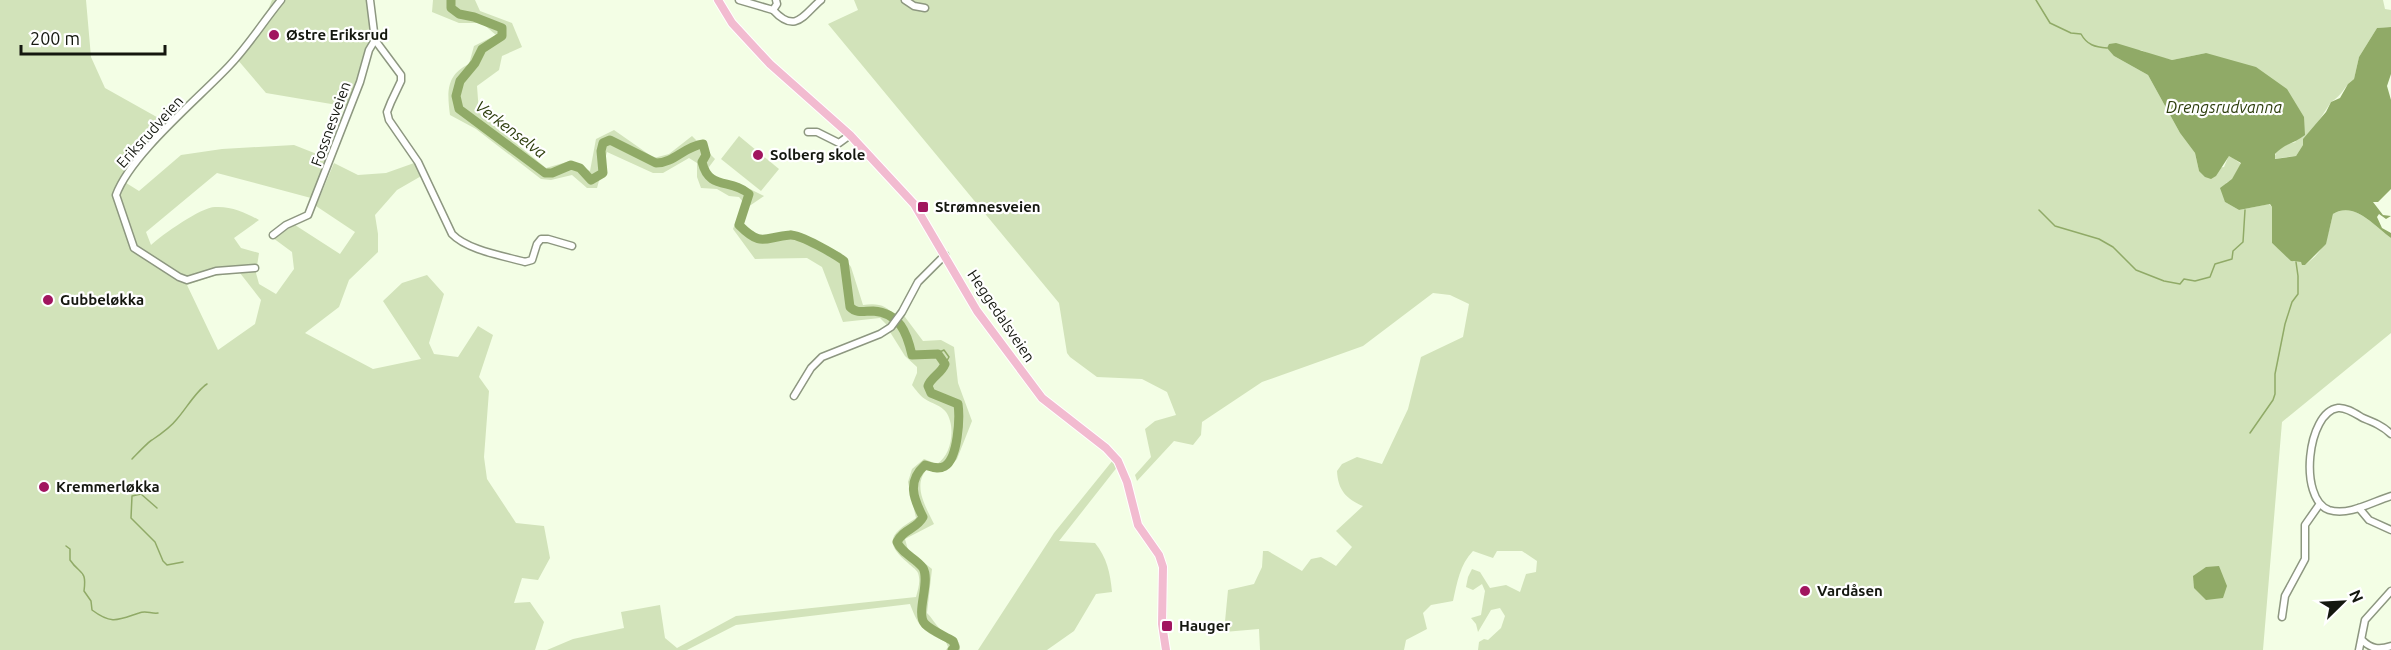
<svg xmlns="http://www.w3.org/2000/svg" width="2391" height="650" viewBox="0 0 2391 650" font-family="Ubuntu,sans-serif">
<style>
.green{fill:#d2e3ba;fill-rule:evenodd}
.water{fill:#90aa67}
.lines{fill:none;stroke-linecap:round;stroke-linejoin:round}
.stream{stroke:#90aa67;stroke-width:1.5}
.river{stroke:#90aa67;stroke-width:9}
.minor-casing{stroke:#8d9780;stroke-width:9}
.major-casing{stroke:#fff;stroke-width:10}
.minor{stroke:#fff;stroke-width:6}
.major{stroke:#f2bbd0;stroke-width:8}
.poi-dot{fill:#a1155f;stroke:#fff;stroke-width:2}
.labels{text-anchor:middle;stroke-width:4.5;stroke-linejoin:round;paint-order:stroke}
.poi-label{font-size:15px;font-weight:bold;fill:#14170f;stroke:#fff;text-anchor:start}
.street-label{font-size:15px;fill:#14170f;stroke:#fff}
.water-label{font-size:16px;font-style:italic;fill:#2d3e0c;stroke:#fff}
</style>
<rect width="100%" height="100%" fill="#f3fee5"/>
<g class="green">
<path d="M0,0H86L91,57L105,88L171,125L123,181L139,191L181,155L222,149L294,145L327,158L311,198L217,173L146,232L151,245C162,235 201,207 215,207C232,206 246,213 259,220L234,238L241,248L259,253L256,273L259,284L276,294L294,269L292,252L273,238L295,225L340,254L355,232L316,206L334,163L358,175L386,173L417,162L423,175L397,190L375,215L378,234V252L349,280L339,307L305,333L373,369L421,359L383,301L402,283L427,275L444,294L429,343L434,354L458,357L478,326L493,335L479,377L489,391L484,457L487,479L516,523L544,526L550,558L538,580L522,578L514,603L530,602L544,622L535,650H0ZM240,273L261,300L255,324L218,350L187,285L214,276Z"/>
<path d="M272,0H369L373,36L349,107L266,93L237,59L258,35Z"/>
<path d="M433,0H475L480,11L512,23L522,47L502,56L499,70L477,86L479,113L546,168L570,161L590,171L596,139L614,130L654,158L669,154L692,136L715,159L706,171L711,181L742,185L764,196L748,207L743,226L765,238L791,230L841,253L851,267L863,305C879,303 886,305 897,318L891,329L880,318L843,322L822,267L807,258L755,259L733,229L743,202L739,197L729,196L717,189L701,188L697,177V163L689,158L663,173H653L607,152L597,188H587L572,175L551,180L541,179L476,129L450,115C447,92 446,75 469,64L474,46L496,35L482,23H459L432,12Z"/>
<path d="M854,0H2383L2385,9L2391,10V27L2377,28L2359,57L2354,79C2344,86 2342,96 2331,102L2296,156L2274,159C2276,148 2286,144 2296,142L2206,53L2172,60L2154,56L2141,50L2114,56L2148,75L2180,133L2195,153L2199,171L2224,167L2229,155L2241,164L2232,180L2226,183L2225,202L2239,210L2269,204L2272,207V243L2294,262H2301L2305,265C2326,249 2327,239 2333,214C2355,201 2374,226 2391,238V333L2282,422L2263,650H1478L1479,642L1484,639L1488,640L1501,628L1505,616L1500,608L1491,610L1478,632L1476,624L1471,618L1481,615L1485,591L1482,584L1473,590L1466,587L1468,577L1472,569L1480,572L1490,588L1506,585L1520,592L1526,574L1536,572L1537,561L1522,551H1497L1493,558L1473,551C1460,564 1457,583 1453,601L1431,605L1423,613L1427,629L1406,640L1404,650H1260L1259,629L1224,632L1228,590L1254,584L1262,567L1263,551H1268L1302,571L1311,559L1321,557L1336,566L1352,547L1336,531L1363,506C1346,499 1338,490 1337,471L1342,464L1357,457L1382,464L1408,409L1421,357L1463,337L1469,304L1450,295L1433,293L1363,346L1262,382L1202,422L1201,435L1193,445L1174,441L1137,481L1135,475L1151,457L1145,429L1155,421L1176,415L1167,392L1142,379L1097,377L1070,357L1067,353L1059,303L828,24L858,10Z"/>
<path d="M739,136L779,169L761,191L721,159Z"/>
<path d="M902,313L923,341L941,340L954,347L958,383L972,421L957,459L946,471L927,469C912,486 926,507 934,524L905,539L908,550L932,569L927,613C932,618 936,625 940,629C949,637 961,636 960,650H946L948,647L946,642C923,631 919,628 910,604L736,625L687,650H547L573,639L624,628L621,612L660,605L665,638L677,648L736,616L916,597C918,589 921,582 918,573C916,569 911,566 908,563C882,541 892,533 916,518L908,482L912,469L924,459L937,464C952,455 956,426 946,412C942,406 931,403 925,399C920,396 916,390 912,385L917,373V367L905,356L890,332Z"/>
<path d="M1113,460L1118,466L1059,541L1095,543C1107,558 1110,572 1112,592L1096,594L1074,631L1047,650H978L1054,533Z"/>
</g>
<g class="water">
<path d="M2391,27V74L2387,86L2391,100V189L2378,202H2373L2383,215L2391,216L2386,219L2379,214L2377,217L2382,228L2391,233V238C2374,226 2355,201 2333,214L2326,244L2305,265H2302L2301,262L2291,261L2272,243V207L2270,204L2239,210L2225,202L2220,188L2232,179L2241,163L2229,156L2216,176L2211,179L2205,177L2199,171L2195,153L2180,133L2148,75L2114,56L2107,48L2109,44L2116,43L2172,60L2206,53L2256,67L2287,89L2304,117L2305,135C2295,143 2284,144 2275,154V159L2296,156L2303,145V139L2326,112L2331,102L2340,98L2348,84L2354,79L2359,57L2377,28Z"/>
<path d="M2219,566L2227,586L2223,598L2206,600L2194,588L2193,576L2206,567Z"/>
</g>
<g class="lines">
<g class="stream">
<path d="M2036,0L2050,23L2071,33L2081,34C2087,45 2095,47 2107,48"/>
<path d="M2039,210L2055,226L2099,239L2113,247L2136,270L2164,281L2180,284L2184,279L2195,281L2210,277L2215,264L2232,259L2233,251L2243,242L2245,210"/>
<path d="M933,355L944,350L949,357L945,364"/>
<path d="M2250,433L2273,400L2275,394V374L2285,324L2292,302L2298,294V276L2296,262"/>
<path d="M132,459C137,454 148,442 152,440C161,434 170,428 177,419C186,409 196,391 207,384"/>
<path d="M157,508L141,494L132,496L131,518L155,542L163,561L167,565L183,562"/>
<path d="M66,546L70,549V560C80,575 87,569 84,591L91,601L92,610C112,625 118,620 139,613C146,610 151,614 158,613"/>
</g>
<path class="river" d="M451,0V8L459,14L474,17L502,28V36L482,49L475,63L460,81L456,96L459,109L545,173H552L571,165L580,168L591,180L603,173L601,151L603,143L610,140L656,163C674,163 685,146 703,144L706,155L702,162C709,191 731,178 749,194L739,225C762,248 764,237 790,235C800,234 836,255 844,261L850,307C857,314 864,311 873,311C900,313 907,333 912,355L938,354L945,364C941,374 931,377 928,386L931,393L958,404C960,418 958,458 945,466C939,470 931,467 925,465C907,481 913,498 923,517C917,529 903,529 897,542C902,554 916,558 923,568C931,582 915,613 925,624C932,631 945,636 953,641L955,647L952,650"/>
<g class="minor-casing">
<g id="minor">
<path d="M739,0L773,10L777,4L776,0"/>
<path d="M905,0L914,6L925,8"/>
<path d="M773,10C796,35 804,14 821,0"/>
<path d="M375,40L401,75V81L391,102L387,112L389,120L418,162L452,234C467,250 504,256 525,262L532,260L537,244L541,239H548L572,246"/>
<path d="M808,132H817L839,143L850,135"/>
<path d="M273,235L286,225L308,215L360,82L369,50L375,40L370,0"/>
<path d="M255,268L216,271L187,280L179,277L134,248L116,195C131,154 198,99 229,66C249,45 263,22 281,0"/>
<path d="M794,396L811,368L822,357L880,334L891,327L902,312L918,282L945,255"/>
<path d="M2391,434C2383,426 2373,422 2363,418C2356,414 2346,407 2338,408C2307,412 2298,499 2329,510C2349,516 2372,502 2391,496"/>
<path d="M2359,508L2369,520L2391,530"/>
<path d="M2282,617L2285,596L2305,559V525L2319,505"/>
<path d="M2362,640C2371,649 2379,650 2391,646"/>
<path d="M2359,650L2365,620L2391,591"/>
</g>
</g>
<g class="major-casing">
<path id="major" d="M718,0L732,23L770,64L850,135L914,204L977,311L1042,398L1106,448L1118,461L1127,482L1138,525L1159,555L1163,567L1162,624L1166,650"/>
</g>
<use href="#minor" class="minor"/>
<use href="#major" class="major"/>
</g>
<g class="poi-dot">
<circle cx="274" cy="35" r="6"/>
<circle cx="758" cy="155" r="6"/>
<rect x="917" y="201" width="12" height="12" rx="3"/>
<circle cx="48" cy="300" r="6"/>
<circle cx="44" cy="487" r="6"/>
<circle cx="1805" cy="591" r="6"/>
<rect x="1161" y="620" width="12" height="12" rx="3"/>
</g>
<g class="labels">
<g class="poi-label">
<text x="286" y="40">Østre Eriksrud</text>
<text x="770" y="160">Solberg skole</text>
<text x="935" y="212">Strømnesveien</text>
<text x="60" y="305">Gubbeløkka</text>
<text x="56" y="492">Kremmerløkka</text>
<text x="1817" y="596">Vardåsen</text>
<text x="1179" y="631">Hauger</text>
</g>
<g class="street-label">
<text transform="translate(331 124) rotate(-70)" y="5">Fossnesveien</text>
<text transform="translate(150 132) rotate(-48)" y="5">Eriksrudveien</text>
<text transform="translate(1001 316) rotate(56)" y="5">Heggedalsveien</text>
</g>
<g class="water-label">
<text x="2224" y="113">Drengsrudvanna</text>
<text transform="translate(511 129) rotate(37)" y="6">Verkenselva</text>
</g>
</g>
<g transform="translate(2343 602) rotate(66)" stroke="#ffffff" stroke-width="4.5" paint-order="stroke">
<path d="M0-4.5L10 22L0 15L-10 22Z" fill="#14170f"/>
<text y="-9" font-size="16" font-weight="bold" text-anchor="middle" fill="#14170f">N</text>
</g>
<path d="M21 45v9h144v-9" fill="none" stroke="#14170f" stroke-width="3"/>
<text x="30" y="45" font-size="18" fill="#14170f" stroke="#ffffff" stroke-width="4.5" paint-order="stroke">200 m</text>
</svg>
